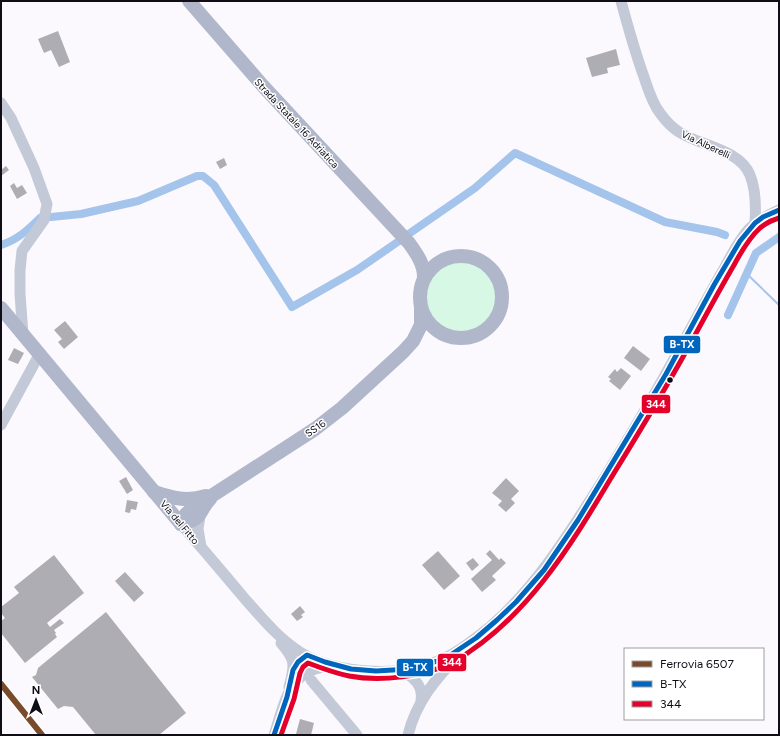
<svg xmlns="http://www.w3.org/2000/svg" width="780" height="736" viewBox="0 0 780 736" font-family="Figtree,sans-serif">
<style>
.green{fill:#d7f8e4}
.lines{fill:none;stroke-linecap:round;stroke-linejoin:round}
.stream{stroke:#a4c4ec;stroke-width:2}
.canal{stroke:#a4c4ec;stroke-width:8}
.building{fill:#afadb4}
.minor{stroke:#c3c9d7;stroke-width:11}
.major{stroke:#b0b7ca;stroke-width:14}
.bus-1-casing{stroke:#fff;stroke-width:8}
.bus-2-casing{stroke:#fff;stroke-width:8}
.bus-1{stroke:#0065bd;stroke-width:5}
.bus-2{stroke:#e4002b;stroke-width:5}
.rail-1-casing{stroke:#fff;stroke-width:9}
.rail-1{stroke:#7a4b2a;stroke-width:6}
.bus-dot{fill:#100d17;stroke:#fff;stroke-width:1.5}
.labels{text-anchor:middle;stroke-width:3;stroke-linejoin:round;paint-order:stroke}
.street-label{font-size:10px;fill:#100d17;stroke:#fff}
.line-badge{stroke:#fff;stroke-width:1.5}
.badge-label{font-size:11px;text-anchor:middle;font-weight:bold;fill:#fff}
</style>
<rect width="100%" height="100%" fill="#fbf9fe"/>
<circle class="green" cx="461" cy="296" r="35"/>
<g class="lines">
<path class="stream" d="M747,274L779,305"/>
<g class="canal">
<path d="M51,217L81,214L138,201L197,176H203L214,185L292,307L357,270L399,241"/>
<path d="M410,233L475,188L515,153L665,222L717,232L725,235"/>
<path d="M1,245C17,240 28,230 40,218"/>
<path d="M728,315L756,253L779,237"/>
</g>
</g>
<g class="building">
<path d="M58,31L70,62L59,67L51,50L44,53L38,39Z"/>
<path d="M616,49L620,65L607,68L608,73L592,77L586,58Z"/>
<path d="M224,158L227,165L220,169L216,162Z"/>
<path d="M6,166L9,170L1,176V170Z"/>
<path d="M14,183L17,188L22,185L27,193L17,199L10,186Z"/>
<path d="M65,321L78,337L64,349L58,342L62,339L54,330Z"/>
<path d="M633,346L650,359L641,371L624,358Z"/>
<path d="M14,348L24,353L18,364L8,360Z"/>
<path d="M621,368L631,376L620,390L609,381L611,379L608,377L615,369L617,372Z"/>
<path d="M126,477L133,490L127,494L119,481Z"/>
<path d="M506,478L519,491L511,499L515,503L506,512L498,505L502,501L492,493Z"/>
<path d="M127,500L138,502L136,510L131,509L130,513L125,512Z"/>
<path d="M490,550L499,560L501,558L506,563L492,576L496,580L482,592L471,579L492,560L486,554Z"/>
<path d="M438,551L460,576L444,590L422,565Z"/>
<path d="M54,555L84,593L47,623L50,627L60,619L64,623L54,630L56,633L55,634L57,637L25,663L1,633V621L5,618L1,613V607L19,593L14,587Z"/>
<path d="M473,558L479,565L472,571L466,563Z"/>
<path d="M125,572L144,593L134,602L115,581Z"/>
<path d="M300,606L305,612L301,615L303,617L297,621L291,614Z"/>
<path d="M106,612L186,713L159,735H96L73,707L64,706L58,709L32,677L36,675L38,668Z"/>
<path d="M300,719L314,723L311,735L296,734Z"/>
</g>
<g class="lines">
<g class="minor">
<path d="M621,1C628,27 635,52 644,77C648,89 652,103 660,113C665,120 671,127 679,132C700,146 740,149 750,175C756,190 756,208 755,223"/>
<path d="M1,103L11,118L34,168L47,204L44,220L22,251L20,270V294L23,335"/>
<path d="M1,425L39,355"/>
<path d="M200,516L198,529L201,547"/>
<path d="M181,524C203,549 224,574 245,599C263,619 277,637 300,652C319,664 346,670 368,671C394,673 424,669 447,657C463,649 477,637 491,626C539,584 571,530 605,477C629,437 653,398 675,357C692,327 708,296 725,267C732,254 739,240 749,229C758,220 768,215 779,210"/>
<path d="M281,643C296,660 295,665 289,687"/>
<path d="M399,670C413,676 424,685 421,702"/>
<path d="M311,680L357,735"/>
<path d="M274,735C286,700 288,669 332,666"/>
<path d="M408,735C416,702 436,678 460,654"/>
</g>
<g class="major">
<path d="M189,1L263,86L409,243C417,254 424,264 424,277"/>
<circle cx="461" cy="297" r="41"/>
<path d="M1,308L181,524"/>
<path d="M154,492C172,498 187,502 206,496"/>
<path d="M181,524L186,514L193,508L315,429L342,408L403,352L413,341L421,325V308"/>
<path d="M181,524C204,519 197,513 210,499"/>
</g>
<g class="bus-1-casing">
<path id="bus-1" d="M274,735L287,697L293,670L298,662L307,655L325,662L351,669L376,671L410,669L432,663L449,656L476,638L497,620L516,602L544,570L578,520L666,374L714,285L740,241L755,223L763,217L779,210"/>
</g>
<g class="bus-2-casing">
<path id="bus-2" d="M281,735L294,699L300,673L303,667L308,663C321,668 335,673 349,676C380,682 425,677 453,662C525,621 570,547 611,478C640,431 668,385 694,337C707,313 720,289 734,265C741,252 749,238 760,228C766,223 772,220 779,218"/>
</g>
<use href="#bus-1" class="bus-1"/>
<use href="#bus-2" class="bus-2"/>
<g class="rail-1-casing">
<path id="rail-1" d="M1,684L42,735"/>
</g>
<use href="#rail-1" class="rail-1"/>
</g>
<circle class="bus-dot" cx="670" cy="380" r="3.5"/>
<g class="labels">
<g class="street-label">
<text transform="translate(297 123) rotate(47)" y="4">Strada Statale 16 Adriatica</text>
<text transform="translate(706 144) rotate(25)" y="4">Via Alberelli</text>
<text transform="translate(315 428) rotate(-35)" y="4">SS16</text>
<text transform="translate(180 522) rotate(50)" y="4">Via del Fitto</text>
</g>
</g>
<g class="line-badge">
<rect x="663" y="335" width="38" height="19" rx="4" fill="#0065bd"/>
<rect x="641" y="394" width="30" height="20" rx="4" fill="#e4002b"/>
<rect x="437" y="653" width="30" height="19" rx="4" fill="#e4002b"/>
<rect x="396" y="658" width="38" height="19" rx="4" fill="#0065bd"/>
</g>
<g class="badge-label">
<text x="682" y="348">B-TX</text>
<text x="656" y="408">344</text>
<text x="452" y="666">344</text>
<text x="415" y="671">B-TX</text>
</g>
<rect width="780" height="736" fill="none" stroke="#100d17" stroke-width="4"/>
<rect x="624" y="648" width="140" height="72" fill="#ffffff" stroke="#9f9ea2"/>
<rect x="632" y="661" width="20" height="6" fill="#7a4b2a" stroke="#9f9ea2"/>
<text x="660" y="668" font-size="12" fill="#100d17">Ferrovia 6507</text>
<rect x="632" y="681" width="20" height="6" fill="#0065bd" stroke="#9f9ea2"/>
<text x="660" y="688" font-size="12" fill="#100d17">B-TX</text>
<rect x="632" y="701" width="20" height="6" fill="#e4002b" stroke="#9f9ea2"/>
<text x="660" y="708" font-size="12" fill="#100d17">344</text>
<g transform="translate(36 700)" stroke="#ffffff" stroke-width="3" paint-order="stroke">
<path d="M0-3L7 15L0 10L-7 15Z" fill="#100d17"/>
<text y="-6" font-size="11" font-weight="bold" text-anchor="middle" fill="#100d17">N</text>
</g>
</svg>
